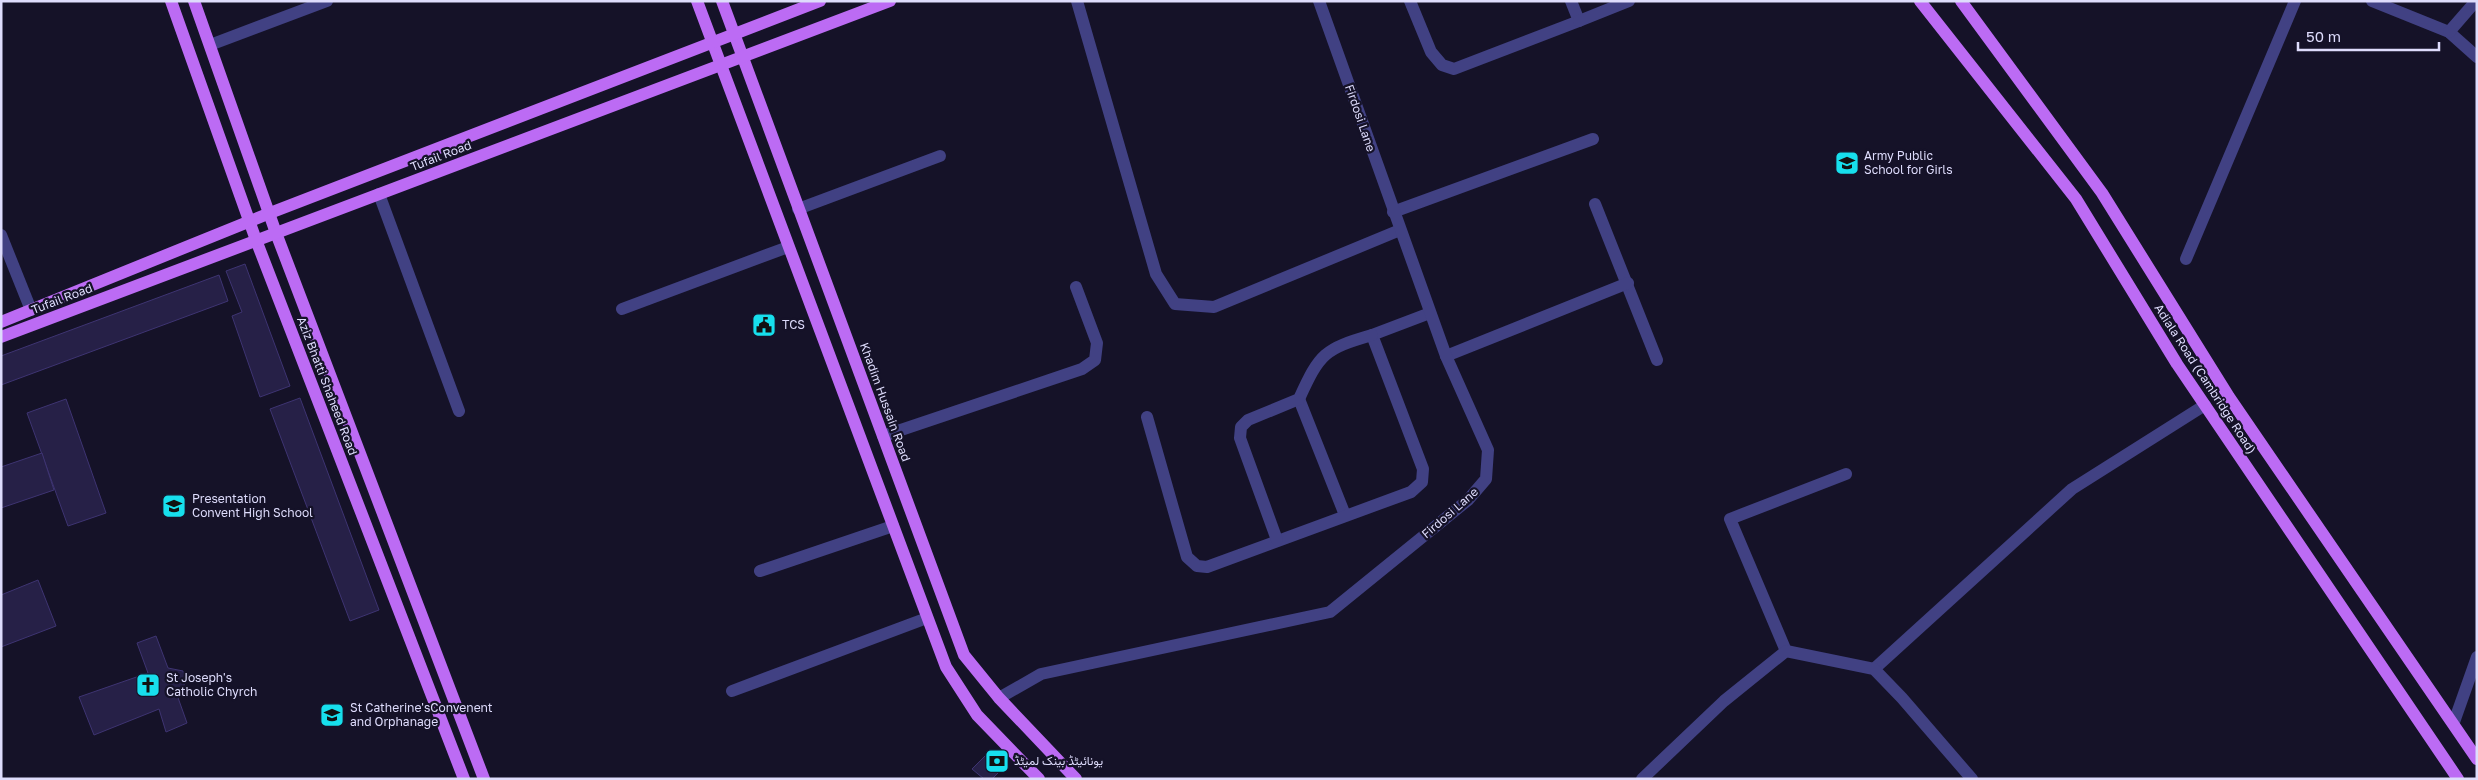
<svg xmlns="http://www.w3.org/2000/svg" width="2478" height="780" viewBox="0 0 2478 780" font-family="'Golos Text',Vazirmatn,sans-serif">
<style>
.building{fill:#262047;stroke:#3e3472}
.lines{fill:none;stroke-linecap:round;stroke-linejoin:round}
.minor{stroke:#414183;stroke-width:12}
.major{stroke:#bc6bf4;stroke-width:12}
.labels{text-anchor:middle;stroke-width:4.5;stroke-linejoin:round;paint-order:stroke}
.street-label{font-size:12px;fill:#dedcfc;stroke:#151228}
.poi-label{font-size:12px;fill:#dedcfc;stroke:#151228;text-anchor:start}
</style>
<rect width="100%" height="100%" fill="#151228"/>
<g class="building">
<path d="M245,264L290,386L260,397L232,316L242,312L226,271Z"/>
<path d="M219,275L228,301L1,385V356Z"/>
<path d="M300,398L379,610L350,621L270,409Z"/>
<path d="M66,399L106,513L68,526L27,413Z"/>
<path d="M42,453L54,490L1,508V467Z"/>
<path d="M38,580L56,626L1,647V595Z"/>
<path d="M156,636L168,668L183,671L185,681L183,689L176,692L187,723L166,732L159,709L94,735L79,697L148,673L137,643Z"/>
<path d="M988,753L1004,767L992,779H984L972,769Z"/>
</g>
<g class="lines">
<g class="minor">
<path d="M1077,1L1156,274L1175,304L1214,307L1400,230"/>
<path d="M1410,1L1431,52L1442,65L1454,69L1579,21L1571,1"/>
<path d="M2372,1L2449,32L2477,57"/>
<path d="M1579,21L1629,1"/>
<path d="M2449,32L2476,1"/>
<path d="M210,45L327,1"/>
<path d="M379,194L459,411"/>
<path d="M1595,204L1657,360"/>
<path d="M798,209L940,156"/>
<path d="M1393,212L1593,139"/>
<path d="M1,235L31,310"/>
<path d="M2186,259L2295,1"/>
<path d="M622,309L788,247"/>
<path d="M1446,356L1628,283"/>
<path d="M1299,399L1345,515"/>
<path d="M1147,417L1187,557L1197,566L1207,567L1411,492L1422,482L1423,469L1372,335L1430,313"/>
<path d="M883,436L1082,369L1095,360L1097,343L1076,287"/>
<path d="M1277,540L1240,438L1241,427L1248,420L1299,399C1320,353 1324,349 1372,335"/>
<path d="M760,571L893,526"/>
<path d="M1786,651L1730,519L1846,474"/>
<path d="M1874,669L2072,489L2205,405"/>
<path d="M732,691L927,618"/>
<path d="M999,698L1041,674L1330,612L1468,500L1486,479L1488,450L1446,356L1319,1"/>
<path d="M2454,722L2477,657"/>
<path d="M1642,779L1724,701L1786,651L1874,669L1902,698L1972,779"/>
</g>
<g class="major">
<path d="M171,1L256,240L464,779"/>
<path d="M194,1L276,233L484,779"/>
<path d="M697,1L946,667L977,715L1039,779"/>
<path d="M722,1L964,655L999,698L1076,779"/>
<path d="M1920,1L2076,199L2177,364L2458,779"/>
<path d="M1961,1L2102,193L2229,397L2477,759"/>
<path d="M1,322L270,213L820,1"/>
<path d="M1,337L890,1"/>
</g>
</g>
<defs>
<g id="school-square" transform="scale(1.25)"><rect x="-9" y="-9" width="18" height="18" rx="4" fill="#17dfed" stroke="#151228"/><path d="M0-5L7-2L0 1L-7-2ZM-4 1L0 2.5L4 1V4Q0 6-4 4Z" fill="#111"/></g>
<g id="civic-square" transform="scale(1.25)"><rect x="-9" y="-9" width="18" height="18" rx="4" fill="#17dfed" stroke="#151228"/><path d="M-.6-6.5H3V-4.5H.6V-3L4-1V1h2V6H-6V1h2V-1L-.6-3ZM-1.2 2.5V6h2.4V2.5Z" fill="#111"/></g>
<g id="church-square" transform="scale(1.25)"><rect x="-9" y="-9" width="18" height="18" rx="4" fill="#17dfed" stroke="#151228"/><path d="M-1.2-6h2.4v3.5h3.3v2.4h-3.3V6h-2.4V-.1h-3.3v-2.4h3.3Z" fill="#111"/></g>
<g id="bank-square" transform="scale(1.25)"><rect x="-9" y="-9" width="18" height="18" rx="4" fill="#17dfed" stroke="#151228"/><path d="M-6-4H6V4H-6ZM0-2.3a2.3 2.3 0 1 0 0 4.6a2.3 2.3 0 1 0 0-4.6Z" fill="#111"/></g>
</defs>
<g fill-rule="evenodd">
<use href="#school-square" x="1847" y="163"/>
<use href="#civic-square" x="764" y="325"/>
<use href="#school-square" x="174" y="506"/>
<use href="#church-square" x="148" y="685"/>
<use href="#school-square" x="332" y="715"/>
<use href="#bank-square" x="997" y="761"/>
</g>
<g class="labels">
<g class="street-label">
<text transform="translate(1360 118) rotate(71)" y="4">Firdosi Lane</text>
<text transform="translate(441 156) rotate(-21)" y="4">Tufail Road</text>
<text transform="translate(62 299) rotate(-21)" y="4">Tufail Road</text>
<text transform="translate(2205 379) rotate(57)" y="4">Adiala Road (Cambridge Road)</text>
<text transform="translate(327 386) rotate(69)" y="4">Aziz Bhatti Shaheed Road</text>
<text transform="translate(885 402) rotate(70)" y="4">Khadim Hussain Road</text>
<text transform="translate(1450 513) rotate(-41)" y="4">Firdosi Lane</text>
</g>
<g class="poi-label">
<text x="1864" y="160">Army Public<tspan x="1864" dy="14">School for Girls</tspan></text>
<text x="782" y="329">TCS</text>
<text x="192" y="503">Presentation<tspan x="192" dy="14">Convent High School</tspan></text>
<text x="166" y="682">St Joseph's<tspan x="166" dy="14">Catholic Chyrch</tspan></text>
<text x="350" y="712">St Catherine'sConvenent<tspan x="350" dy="14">and Orphanage</tspan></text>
<text x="1014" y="765">یونائیٹڈ بینک لمیٹڈ</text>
</g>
</g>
<rect width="2478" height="780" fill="none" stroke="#dedcfc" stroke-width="5"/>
<path d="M2298 42v8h141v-8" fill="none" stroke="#dedcfc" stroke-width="2.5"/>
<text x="2306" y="42" font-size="15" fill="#dedcfc" stroke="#151228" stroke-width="4" paint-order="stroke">50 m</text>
</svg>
